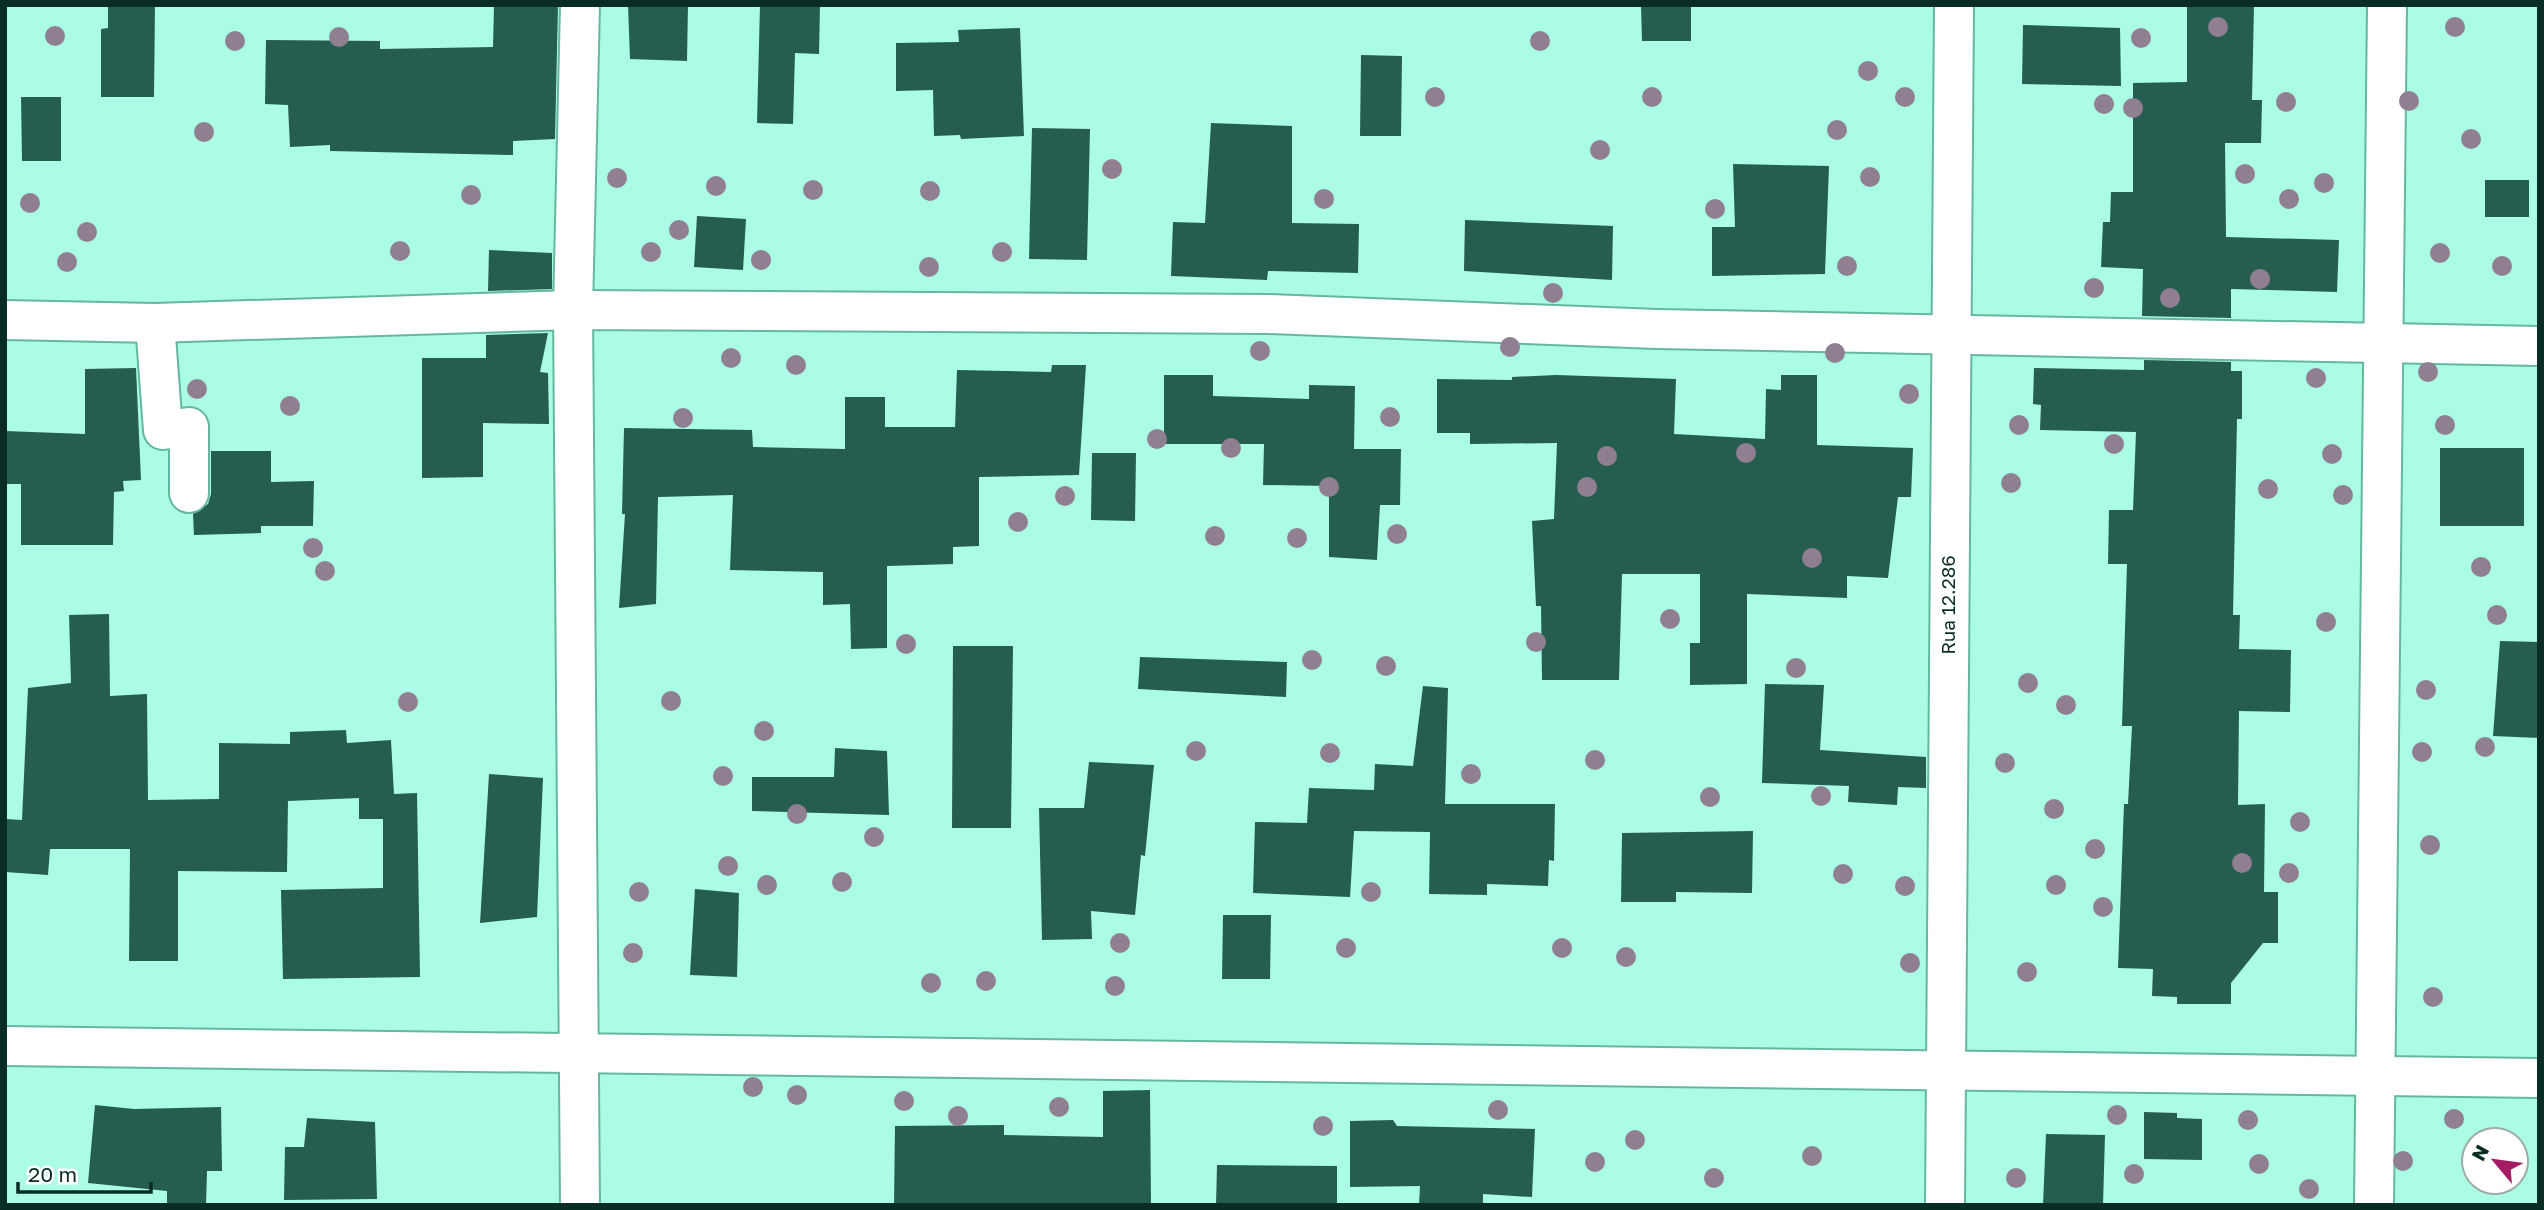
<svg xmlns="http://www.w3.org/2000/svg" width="2544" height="1210" viewBox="0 0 2544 1210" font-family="'Golos Text',sans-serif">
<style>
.building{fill:#255d4f}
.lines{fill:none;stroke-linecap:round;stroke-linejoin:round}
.minor-casing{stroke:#66b7a1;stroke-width:42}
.minor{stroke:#fff;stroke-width:38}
.tree{fill:#8f7f90}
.labels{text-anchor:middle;stroke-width:7;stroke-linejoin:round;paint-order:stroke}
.street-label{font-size:19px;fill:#092c24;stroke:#fff}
</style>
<rect width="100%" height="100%" fill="#abfce5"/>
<g class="building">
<path d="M108,5H155L154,97H101V29L108,28Z"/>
<path d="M494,5H558L555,139L513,141V155L330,151V145L290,147L288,105L265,104L266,40L380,41V49L493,47Z"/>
<path d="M628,5H688L687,61L630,59Z"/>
<path d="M760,5H820L819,54L795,53L793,124L757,123Z"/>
<path d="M1641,5H1691V41H1642Z"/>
<path d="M2187,5H2254L2252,100H2262L2261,143H2225L2226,237L2339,240L2337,292L2231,289V318L2142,316L2143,269L2101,267L2103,222H2110L2111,192H2133V83L2187,82Z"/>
<path d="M2023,25L2120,28L2121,86L2022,84Z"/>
<path d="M1020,28L1024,136L961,139L960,135L934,136L933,90L896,91V43L959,42L958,30Z"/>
<path d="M1361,55L1402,56L1401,136H1360Z"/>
<path d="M21,97H61V161H22Z"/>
<path d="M1211,123L1292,126V223L1359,224L1358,273L1268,271L1267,280L1171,276L1173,222L1205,223Z"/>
<path d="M1032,128L1090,129L1087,260L1029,259Z"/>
<path d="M1733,164L1829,166L1825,274L1712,276V227H1735Z"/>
<rect x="2485" y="180" width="44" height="37"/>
<path d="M697,216L746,219L743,270L694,267Z"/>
<path d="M1465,220L1613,226L1612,280L1464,271Z"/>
<path d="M489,250L552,253V289L488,291Z"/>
<path d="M548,333L540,372L548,373L549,424L483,423V477L422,478V358H486V335Z"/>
<path d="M2144,360L2231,362V371H2242V419H2237L2233,615H2240L2239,649L2291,650L2290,712L2239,711L2238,805L2265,804L2264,892H2278V943H2263L2231,983V1004H2177V997L2152,996L2153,969L2118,968L2124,804H2128L2132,726H2122L2127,564H2108L2109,510H2133L2136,432L2040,430L2041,405L2033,404L2034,368L2144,370Z"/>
<path d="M1052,365H1086L1079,475L979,477V546L953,547V564L887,566V648L851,649L850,604L823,605V572L730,570L733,495L658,497L656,604L619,608L625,514H622L624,428L752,430L753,447L845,449V397H885V427H955L957,370L1051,372Z"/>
<path d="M136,368L141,480L123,481L124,491L114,492L113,545H21V484H5V431L85,434V369Z"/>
<path d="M1164,375H1213V396L1309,399V385L1355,386L1354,449H1401L1400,505H1380L1377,560L1329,557V486L1263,485L1264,444H1164Z"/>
<path d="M1556,375L1676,379L1674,434L1765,439L1766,389L1781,390V375H1817V445L1913,448L1911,497H1898L1888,578L1847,576V598L1747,594V684L1690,685V643H1700V574H1622L1619,680H1542L1541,606H1536L1532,521L1554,519L1557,443L1470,444V433H1437V379L1512,380V377Z"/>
<rect x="2440" y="448" width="84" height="78"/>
<path d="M211,451H271V482L314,481L313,526H261V533L194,535L193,514L208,504L211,494Z"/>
<path d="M1092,453H1136L1135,521L1091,520Z"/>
<path d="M109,614L110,696L147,694L148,800L219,799V743L290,744V732L346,730L347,743L391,740L394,794L417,793L420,977L283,979L281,890L383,888V819H359V798L288,801L287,872L178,871V961H129L130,849H50L48,875L5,872V819L22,820L28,688L71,683L69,615Z"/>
<path d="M2500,641L2539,642V738L2493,736Z"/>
<path d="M953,646H1013L1011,828H952Z"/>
<path d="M1140,657L1287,662L1286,697L1138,689Z"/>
<path d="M1765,684L1824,685L1820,750L1926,757V788L1898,787L1897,805L1848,802L1849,786L1762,783Z"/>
<path d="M1423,686L1448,688L1445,804H1555L1554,861L1549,860L1548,886L1487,884V895L1429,894L1430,832L1354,831L1350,897L1253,893L1255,822L1307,823L1309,788L1374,790L1375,764L1413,766Z"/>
<path d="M835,748L887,751L889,815L752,811V777H834Z"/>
<path d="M1089,762L1154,765L1145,856L1141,855L1135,915L1091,911L1092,939L1042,940L1039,808H1084Z"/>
<path d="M489,774L543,778L537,917L480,923Z"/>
<path d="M1753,831L1752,893L1676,892V902H1621L1622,833Z"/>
<path d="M695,889L739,893L737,977L690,975Z"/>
<path d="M1223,915H1271L1270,979H1222Z"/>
<path d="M1150,1090L1151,1205H894L895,1126L1004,1125V1135L1103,1137V1091Z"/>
<path d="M95,1105L134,1109L221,1107L222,1171H207L206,1205H167V1191L88,1183Z"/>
<path d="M2144,1112L2177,1113V1118L2202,1119V1160L2144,1159Z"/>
<path d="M307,1118L375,1122L377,1199L284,1200L285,1147H304Z"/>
<path d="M1393,1120L1397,1126L1535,1129L1532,1197L1483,1194V1205H1419L1420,1186L1350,1187V1121Z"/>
<path d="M2046,1134L2105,1135L2103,1205H2043Z"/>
<path d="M1217,1165L1337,1166V1205H1216Z"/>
</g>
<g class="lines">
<g class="minor-casing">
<g id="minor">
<path d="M580,5L573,310L580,1205"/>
<path d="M5,320L155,323L573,310L1268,314L1657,329L2539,346"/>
<path d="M155,323L163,430L189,427V493"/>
<path d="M5,1046L2539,1078"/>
<path d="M1945,1205L1954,5"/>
<path d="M2374,1205L2387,5"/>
</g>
</g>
<use href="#minor" class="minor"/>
</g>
<g class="tree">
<circle cx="2218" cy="27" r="10"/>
<circle cx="2455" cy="27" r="10"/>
<circle cx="55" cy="36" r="10"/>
<circle cx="339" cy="37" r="10"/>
<circle cx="2141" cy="38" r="10"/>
<circle cx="235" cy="41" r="10"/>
<circle cx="1540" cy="41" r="10"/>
<circle cx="1868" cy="71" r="10"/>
<circle cx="1435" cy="97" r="10"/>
<circle cx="1652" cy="97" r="10"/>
<circle cx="1905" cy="97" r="10"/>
<circle cx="2409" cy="101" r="10"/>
<circle cx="2286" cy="102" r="10"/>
<circle cx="2104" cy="104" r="10"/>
<circle cx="2133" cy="108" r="10"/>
<circle cx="1837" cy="130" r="10"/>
<circle cx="204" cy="132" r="10"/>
<circle cx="2471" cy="139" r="10"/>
<circle cx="1600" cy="150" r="10"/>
<circle cx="1112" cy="169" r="10"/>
<circle cx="2245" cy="174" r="10"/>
<circle cx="1870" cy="177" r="10"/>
<circle cx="617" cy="178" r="10"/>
<circle cx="2324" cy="183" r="10"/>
<circle cx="716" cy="186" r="10"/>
<circle cx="813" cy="190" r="10"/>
<circle cx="930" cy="191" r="10"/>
<circle cx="471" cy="195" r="10"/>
<circle cx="1324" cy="199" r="10"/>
<circle cx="2289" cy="199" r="10"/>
<circle cx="30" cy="203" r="10"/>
<circle cx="1715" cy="209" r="10"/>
<circle cx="679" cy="230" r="10"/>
<circle cx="87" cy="232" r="10"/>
<circle cx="400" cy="251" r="10"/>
<circle cx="651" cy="252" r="10"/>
<circle cx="1002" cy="252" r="10"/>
<circle cx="2440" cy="253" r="10"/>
<circle cx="761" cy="260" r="10"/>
<circle cx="67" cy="262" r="10"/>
<circle cx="1847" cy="266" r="10"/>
<circle cx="2502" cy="266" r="10"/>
<circle cx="929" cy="267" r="10"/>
<circle cx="2260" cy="279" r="10"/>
<circle cx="2094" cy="288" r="10"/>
<circle cx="1553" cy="293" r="10"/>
<circle cx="2170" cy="298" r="10"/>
<circle cx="1510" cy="347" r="10"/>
<circle cx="1260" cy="351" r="10"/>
<circle cx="1835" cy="353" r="10"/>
<circle cx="731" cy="358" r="10"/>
<circle cx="796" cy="365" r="10"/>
<circle cx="2428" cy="372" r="10"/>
<circle cx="2316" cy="378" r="10"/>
<circle cx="197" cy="389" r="10"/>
<circle cx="1909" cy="394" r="10"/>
<circle cx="290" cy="406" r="10"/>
<circle cx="1390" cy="417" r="10"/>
<circle cx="683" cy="418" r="10"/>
<circle cx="2019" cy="425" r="10"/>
<circle cx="2445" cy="425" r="10"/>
<circle cx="1157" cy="439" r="10"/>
<circle cx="2114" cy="444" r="10"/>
<circle cx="1231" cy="448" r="10"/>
<circle cx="1746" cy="453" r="10"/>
<circle cx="2332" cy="454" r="10"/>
<circle cx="1607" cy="456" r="10"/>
<circle cx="2011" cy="483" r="10"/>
<circle cx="1329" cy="487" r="10"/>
<circle cx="1587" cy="487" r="10"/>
<circle cx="2268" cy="489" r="10"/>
<circle cx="2343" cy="495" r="10"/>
<circle cx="1065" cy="496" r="10"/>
<circle cx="1018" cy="522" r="10"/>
<circle cx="1397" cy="534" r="10"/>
<circle cx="1215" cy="536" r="10"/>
<circle cx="1297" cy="538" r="10"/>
<circle cx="313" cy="548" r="10"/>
<circle cx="1812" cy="558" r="10"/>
<circle cx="2481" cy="567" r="10"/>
<circle cx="325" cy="571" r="10"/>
<circle cx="2497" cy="615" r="10"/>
<circle cx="1670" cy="619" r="10"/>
<circle cx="2326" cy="622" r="10"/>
<circle cx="1536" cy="642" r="10"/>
<circle cx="906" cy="644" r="10"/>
<circle cx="1312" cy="660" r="10"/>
<circle cx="1386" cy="666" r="10"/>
<circle cx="1796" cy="668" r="10"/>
<circle cx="2028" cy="683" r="10"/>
<circle cx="2426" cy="690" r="10"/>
<circle cx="671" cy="701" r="10"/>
<circle cx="408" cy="702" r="10"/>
<circle cx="2066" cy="705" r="10"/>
<circle cx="764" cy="731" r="10"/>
<circle cx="2485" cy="747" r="10"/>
<circle cx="1196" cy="751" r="10"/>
<circle cx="2422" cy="752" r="10"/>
<circle cx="1330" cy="753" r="10"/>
<circle cx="1595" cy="760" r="10"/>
<circle cx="2005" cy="763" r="10"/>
<circle cx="1471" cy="774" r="10"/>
<circle cx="723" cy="776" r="10"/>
<circle cx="1821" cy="796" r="10"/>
<circle cx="1710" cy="797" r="10"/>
<circle cx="2054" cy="809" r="10"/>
<circle cx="797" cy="814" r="10"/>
<circle cx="2300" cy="822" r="10"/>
<circle cx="874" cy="837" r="10"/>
<circle cx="2430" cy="845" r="10"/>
<circle cx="2095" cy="849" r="10"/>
<circle cx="2242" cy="863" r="10"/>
<circle cx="728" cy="866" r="10"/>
<circle cx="2289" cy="873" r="10"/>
<circle cx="1843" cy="874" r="10"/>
<circle cx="842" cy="882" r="10"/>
<circle cx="767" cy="885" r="10"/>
<circle cx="2056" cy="885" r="10"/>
<circle cx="1905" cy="886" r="10"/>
<circle cx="639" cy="892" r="10"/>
<circle cx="1371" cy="892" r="10"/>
<circle cx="2103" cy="907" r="10"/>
<circle cx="1120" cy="943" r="10"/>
<circle cx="1346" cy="948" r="10"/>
<circle cx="1562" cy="948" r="10"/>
<circle cx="633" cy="953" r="10"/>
<circle cx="1626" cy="957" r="10"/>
<circle cx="1910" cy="963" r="10"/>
<circle cx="2027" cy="972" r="10"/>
<circle cx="986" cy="981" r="10"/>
<circle cx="931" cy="983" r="10"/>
<circle cx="1115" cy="986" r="10"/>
<circle cx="2433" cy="997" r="10"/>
<circle cx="753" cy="1087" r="10"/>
<circle cx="797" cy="1095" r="10"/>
<circle cx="904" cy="1101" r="10"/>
<circle cx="1059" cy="1107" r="10"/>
<circle cx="1498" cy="1110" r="10"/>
<circle cx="2117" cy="1115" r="10"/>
<circle cx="958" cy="1116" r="10"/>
<circle cx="2454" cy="1119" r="10"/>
<circle cx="2248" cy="1120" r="10"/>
<circle cx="1323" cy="1126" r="10"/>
<circle cx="1635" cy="1140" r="10"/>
<circle cx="1812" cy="1156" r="10"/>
<circle cx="2403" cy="1161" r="10"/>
<circle cx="1595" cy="1162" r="10"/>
<circle cx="2259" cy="1164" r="10"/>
<circle cx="2134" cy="1174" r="10"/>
<circle cx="1714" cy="1178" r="10"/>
<circle cx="2016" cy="1178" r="10"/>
<circle cx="2309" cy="1189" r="10"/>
</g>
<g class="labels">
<g class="street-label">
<text transform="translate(1948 605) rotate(-90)" y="7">Rua 12.286</text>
</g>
</g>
<rect width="2544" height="1210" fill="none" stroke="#092c24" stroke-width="14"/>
<g transform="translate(2495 1161) rotate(299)"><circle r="33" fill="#ffffff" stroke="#9daba7" stroke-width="2"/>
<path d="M0-5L12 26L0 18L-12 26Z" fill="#a41c65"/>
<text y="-10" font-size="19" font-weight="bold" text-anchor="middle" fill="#092c24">N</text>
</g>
<path d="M18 1182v10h133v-10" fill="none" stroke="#092c24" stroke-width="3.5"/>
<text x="28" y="1182" font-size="21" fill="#092c24" stroke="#ffffff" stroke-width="5" paint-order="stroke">20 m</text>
</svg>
